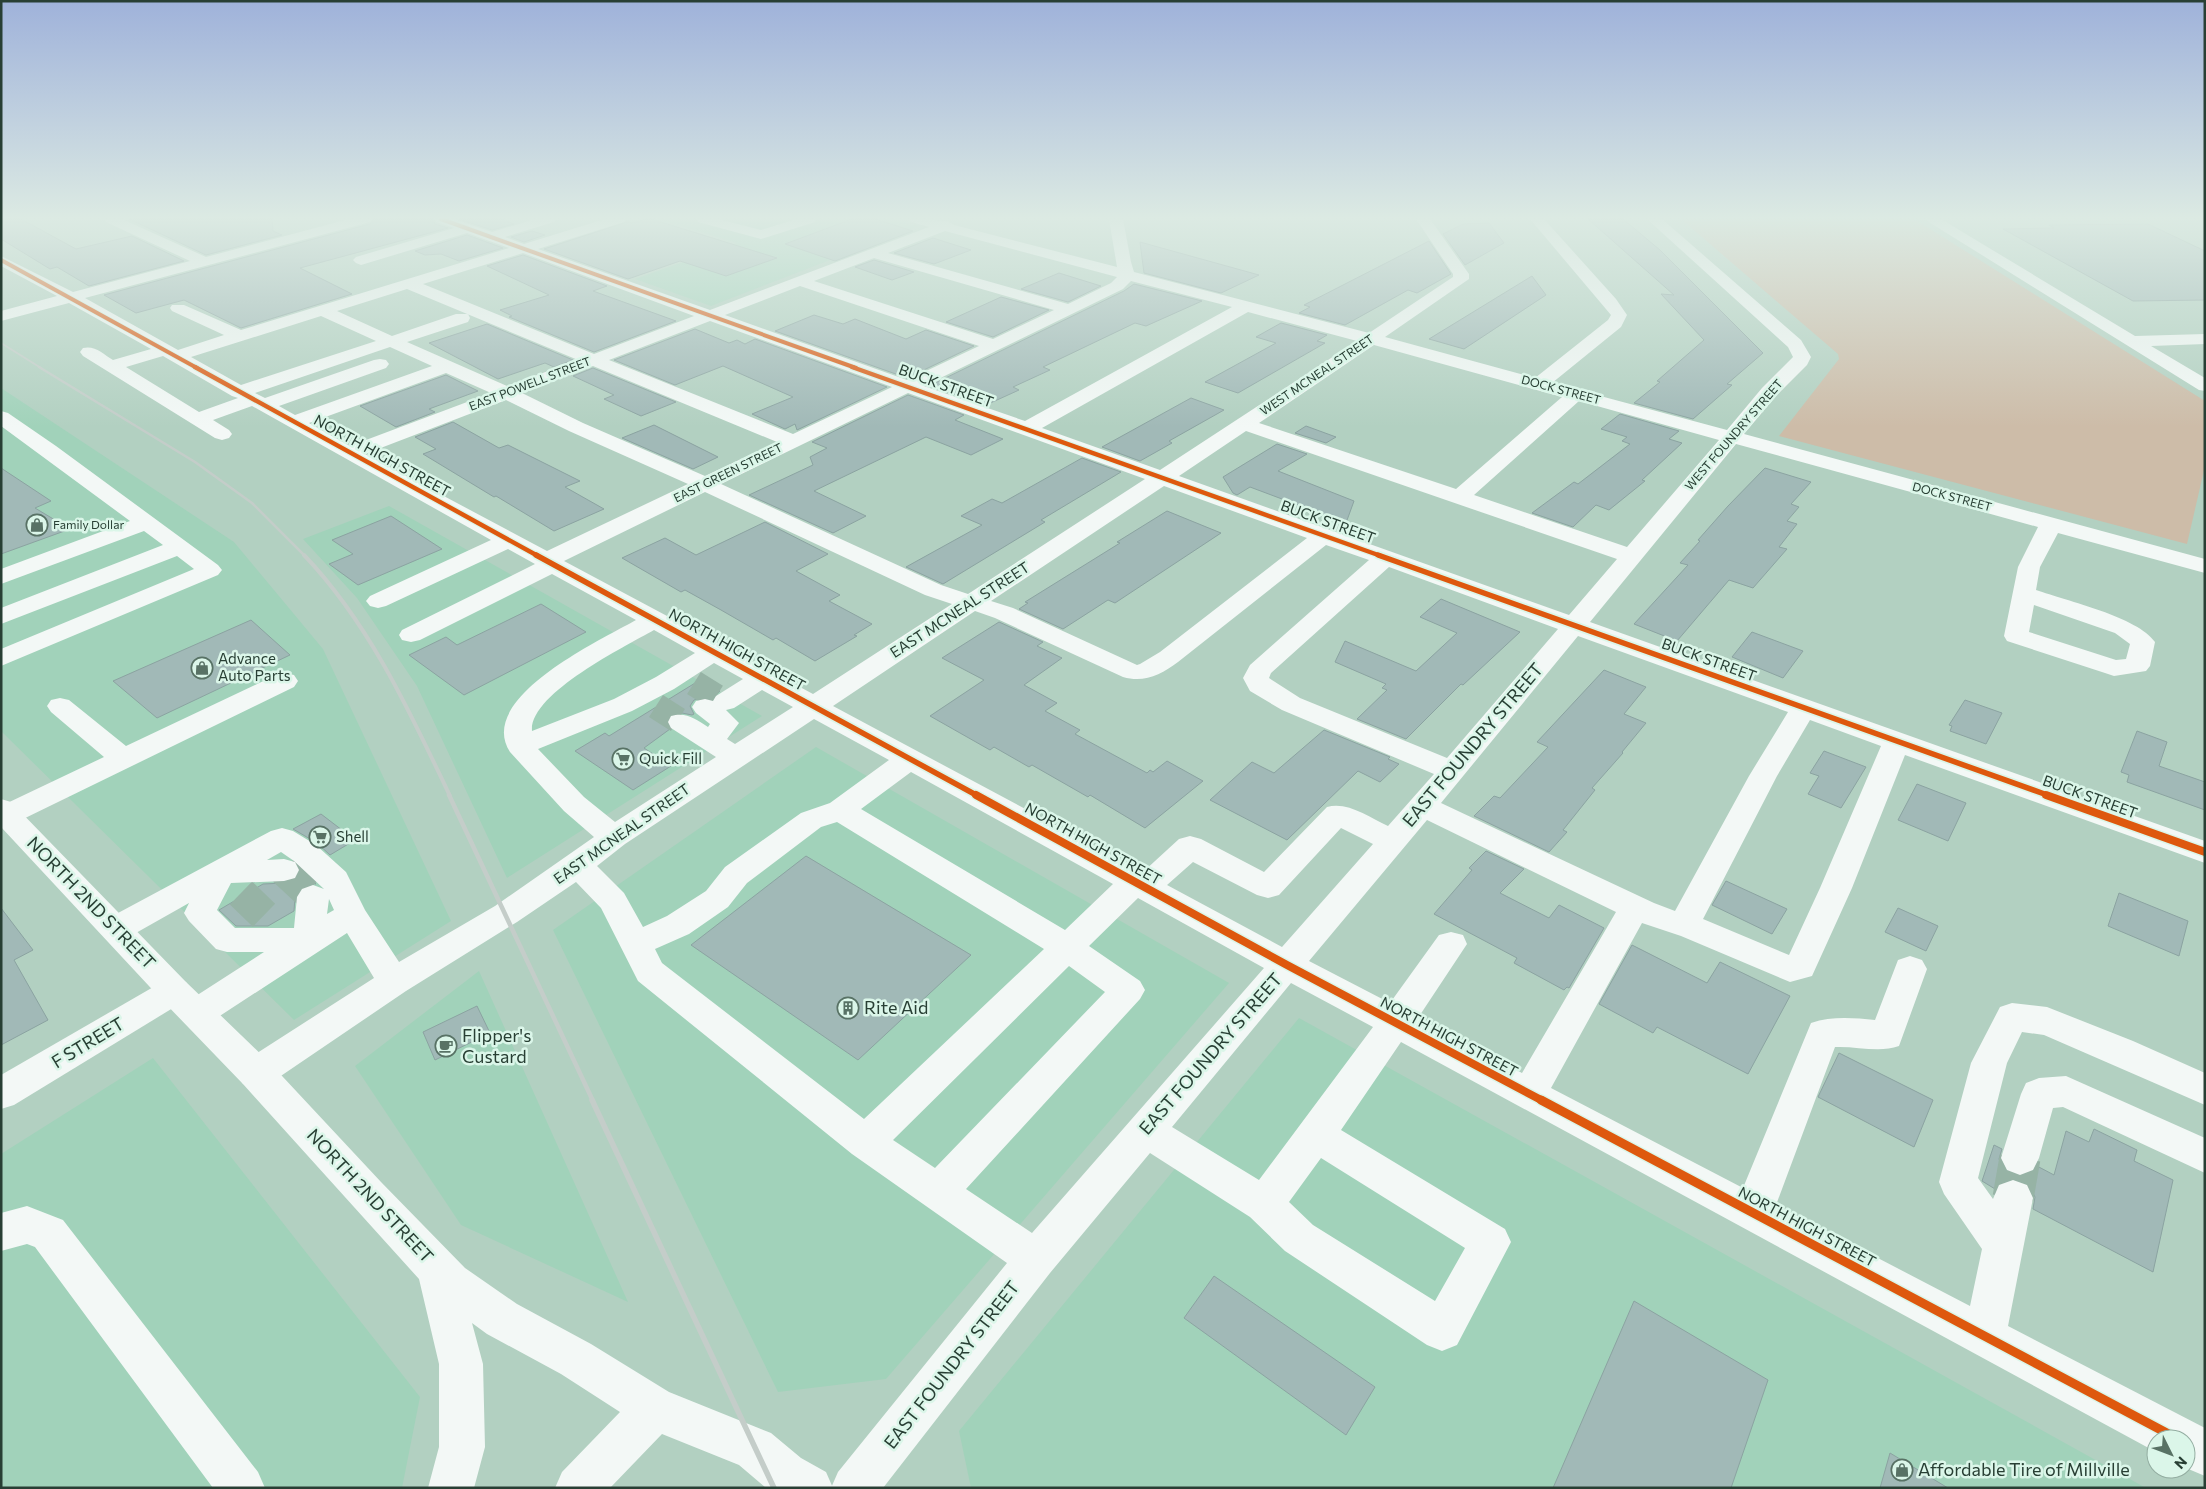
<svg xmlns="http://www.w3.org/2000/svg" width="2206" height="1489" viewBox="0 0 2206 1489" font-family="Commissioner,sans-serif">
<style>
.built{fill:#a1d2ba}
.green{fill:#cdbca8}
.building{fill:#a1b9b7;stroke:#8ba3a1}
.lines{fill:none;stroke-linecap:round;stroke-linejoin:round}
.minor-tunnel-far2{stroke:#96b3a5;stroke-width:26;stroke-dasharray:26 12;stroke-linecap:butt}
.minor-tunnel-far1{stroke:#96b3a5;stroke-width:32;stroke-dasharray:32 16;stroke-linecap:butt}
.minor-tunnel{stroke:#96b3a5;stroke-width:41;stroke-dasharray:41 21;stroke-linecap:butt}
.minor{fill:#f3f8f6;fill-rule:evenodd}
.major{fill:#f3f8f6;fill-rule:evenodd}
.rail-far4{stroke:#c4cdc9;stroke-width:2}
.rail-far3{stroke:#c4cdc9;stroke-width:2.5}
.rail-far2{stroke:#c4cdc9;stroke-width:4}
.rail-far1{stroke:#c4cdc9;stroke-width:4.5}
.rail{stroke:#c4cdc9;stroke-width:5.5}
.cycleway-far4-casing{stroke:#dbf6e9;stroke-width:5.5}
.cycleway-far3-casing{stroke:#dbf6e9;stroke-width:7}
.cycleway-far2-casing{stroke:#dbf6e9;stroke-width:9}
.cycleway-far1-casing{stroke:#dbf6e9;stroke-width:11}
.cycleway-casing{stroke:#dbf6e9;stroke-width:12}
.cycleway-far4{stroke:#de580e;stroke-width:4}
.cycleway-far3{stroke:#de580e;stroke-width:4.5}
.cycleway-far2{stroke:#de580e;stroke-width:5.5}
.cycleway-far1{stroke:#de580e;stroke-width:8}
.cycleway{stroke:#de580e;stroke-width:9}
.labels{text-anchor:middle;stroke-width:5;stroke-linejoin:round;paint-order:stroke}
.far-street-label{font-size:12px;fill:#283f34;stroke:#dbf6e9}
.far-poi-label{font-size:12px;fill:#283f34;stroke:#dbf6e9;text-anchor:start}
.street-label{font-size:15px;fill:#283f34;stroke:#dbf6e9}
.poi-label{font-size:15px;fill:#283f34;stroke:#dbf6e9;text-anchor:start}
.near-street-label{font-size:18px;fill:#283f34;stroke:#dbf6e9}
.near-poi-label{font-size:18px;fill:#283f34;stroke:#dbf6e9;text-anchor:start}
</style>
<rect width="100%" height="100%" fill="#b2d0c1"/>
<g class="built">
<path d="M659,219H890L918,226L711,306L635,279L737,243Z"/>
<path d="M1,388L234,542L323,649L451,921L294,1020L1,731Z"/>
<path d="M389,506L762,716L507,878L417,686L357,598L303,539Z"/>
<path d="M816,747L1229,983L886,1379L778,1392L553,930Z"/>
<path d="M479,971L628,1302L461,1225L355,1066Z"/>
<path d="M1299,1018L2146,1488H971L959,1431Z"/>
<path d="M153,1058L420,1397L402,1488H1V1154Z"/>
</g>
<path class="green" d="M1681,219H1914L2205,401V466L2187,544L1779,436L1839,359L1838,354Z"/>
<g class="building">
<path d="M1,219H21L76,249L132,236L184,261L89,286L57,267L50,269L1,239Z"/>
<path d="M129,219H272L273,231L282,235L206,255Z"/>
<path d="M374,219H432L435,224L448,228L300,268L352,294L241,328L184,300L136,313L104,295L370,224Z"/>
<path d="M459,219H501L514,224L492,230Z"/>
<path d="M646,219H651L777,258L726,276L680,261L628,279L544,249L627,222L632,223Z"/>
<path d="M852,219H875L913,231L835,261L785,244Z"/>
<path d="M1588,219H1623L1660,250L1763,353L1727,384L1732,385L1693,419L1634,403L1660,382L1657,381L1704,340L1661,294L1674,295Z"/>
<path d="M1489,223L1504,243L1465,265L1443,234L1463,224Z"/>
<path d="M2148,224L2205,251V300L2133,301L2003,229L2054,228L2049,225Z"/>
<path d="M532,231L545,235L524,242L511,237Z"/>
<path d="M467,235L503,248L459,261L441,254L425,255L415,251Z"/>
<path d="M933,238L971,250L934,264L894,253Z"/>
<path d="M1429,241L1451,274L1417,293L1408,290L1345,325L1299,313L1310,307L1304,305Z"/>
<path d="M1140,242L1259,275L1221,293L1144,273Z"/>
<path d="M523,255L607,286L593,291L676,321L594,352L509,317L512,316L500,310L549,295L487,266Z"/>
<path d="M874,260L914,272L892,280L855,267Z"/>
<path d="M1059,273L1101,286L1068,302L1021,289Z"/>
<path d="M1532,276L1546,295L1464,349L1429,339Z"/>
<path d="M1134,284L1202,301L1146,326L1135,323L1043,367L1050,370L1013,387L1019,390L986,405L929,386L1124,291Z"/>
<path d="M1001,297L1049,310L993,337L946,322Z"/>
<path d="M814,315L843,324L855,319L906,339L926,330L974,346L907,378L775,331Z"/>
<path d="M1281,323L1327,335L1317,341L1325,343L1238,393L1205,382L1276,343L1256,337Z"/>
<path d="M487,324L573,360L554,367L545,363L498,379L429,343Z"/>
<path d="M695,329L729,343L737,340L745,344L755,339L887,387L797,430L795,424L785,429L752,414L793,397L723,366L675,385L614,360Z"/>
<path d="M593,368L676,402L641,416L604,399L614,395L573,376Z"/>
<path d="M446,375L478,391L429,409L435,412L396,427L360,406Z"/>
<path d="M908,395L964,415L955,420L1003,439L971,455L926,437L814,491L866,516L833,533L749,495L813,465L810,457L827,448L812,442Z"/>
<path d="M1191,398L1224,410L1169,441L1172,443L1140,461L1102,447Z"/>
<path d="M1620,414L1679,431L1669,439L1682,443L1642,480L1645,481L1609,510L1596,505L1573,527L1532,513L1574,482L1578,484L1630,444L1622,441L1627,437L1601,429Z"/>
<path d="M453,422L499,448L508,445L580,481L565,487L604,509L554,531L496,496L494,497L423,454L436,449L415,437Z"/>
<path d="M654,425L718,457L693,469L622,438Z"/>
<path d="M1306,426L1336,437L1326,443L1295,433Z"/>
<path d="M1277,444L1307,454L1278,471L1354,501L1346,523L1250,487L1237,495L1233,493L1223,477Z"/>
<path d="M1082,458L1121,472L1041,520L1045,522L943,584L906,567L982,525L961,516L992,499L1002,503Z"/>
<path d="M1,468L51,501L35,508L70,529L1,554Z"/>
<path d="M1765,468L1811,482L1791,504L1799,507L1787,521L1797,524L1779,547L1787,549L1753,588L1729,580L1677,641L1634,624L1688,565L1680,563L1700,541L1698,540L1728,506Z"/>
<path d="M1167,511L1221,533L1115,603L1108,600L1063,629L1019,609L1028,603L1025,602L1120,543L1117,542Z"/>
<path d="M391,516L442,549L358,585L329,564L353,554L332,540Z"/>
<path d="M765,522L828,554L796,571L840,595L829,601L872,624L854,635L857,636L815,661L776,638L773,640L721,610L685,590L681,592L622,558L665,538L696,555Z"/>
<path d="M1441,599L1520,632L1463,685L1461,684L1406,739L1357,719L1387,690L1382,688L1386,684L1335,662L1345,641L1416,671L1457,633L1420,617Z"/>
<path d="M541,604L586,632L464,695L409,655L446,637L457,645Z"/>
<path d="M251,620L290,655L157,718L113,681Z"/>
<path d="M999,622L1043,642L1037,646L1062,658L1024,685L1057,703L1045,711L1080,730L1075,734L1147,773L1150,770L1153,772L1167,761L1203,781L1145,828L1090,795L1088,797L1032,765L1029,767L994,747L990,750L930,716L984,680L942,658Z"/>
<path d="M1752,632L1803,651L1783,678L1732,657Z"/>
<path d="M1604,670L1646,687L1624,714L1646,723L1622,752L1623,753L1592,788L1595,790L1563,830L1567,832L1549,852L1474,816L1494,796L1500,798L1548,747L1537,742Z"/>
<path d="M700,680L720,691L712,699L705,697L694,700L690,706L694,714L692,715L682,713L669,715L666,723L670,729L644,748L671,766L633,790L575,751L605,733L609,736Z"/>
<path d="M1965,700L2002,713L1986,744L1950,731L1952,726L1949,725Z"/>
<path d="M1324,730L1390,757L1388,759L1399,764L1380,782L1358,771L1287,840L1210,800L1252,762L1274,773Z"/>
<path d="M2137,731L2167,742L2159,766L2205,782V810L2127,782L2129,775L2121,772Z"/>
<path d="M1824,751L1866,767L1841,808L1808,794L1819,776L1810,773Z"/>
<path d="M1917,784L1966,803L1948,841L1898,820Z"/>
<path d="M321,814L355,840L330,855L317,843L293,829Z"/>
<path d="M1486,851L1524,869L1500,893L1549,918L1559,905L1604,928L1569,988L1567,987L1564,990L1514,963L1517,958L1434,914L1472,870L1469,868Z"/>
<path d="M806,856L971,955L858,1060L691,945Z"/>
<path d="M301,870L316,884L312,883L300,888L295,897L294,911L268,926H236L219,910L263,884L284,883L295,880Z"/>
<path d="M1726,881L1787,909L1772,934L1712,905Z"/>
<path d="M2119,893L2188,921L2179,956L2108,926Z"/>
<path d="M1,908L33,950L14,960L48,1020L1,1045Z"/>
<path d="M1898,908L1938,926L1926,951L1885,932Z"/>
<path d="M1632,945L1707,983L1720,962L1790,996L1748,1074L1657,1027L1653,1033L1599,1004Z"/>
<path d="M477,1006L490,1033L435,1060L423,1032Z"/>
<path d="M1839,1053L1933,1100L1914,1147L1818,1097Z"/>
<path d="M2094,1129L2137,1150L2134,1161L2173,1180L2153,1272L2033,1209L2035,1197L2028,1183L2012,1178L1998,1183L1995,1189L1982,1181L1994,1145L2002,1149L1999,1159L2006,1172L2021,1177L2034,1172L2037,1166L2054,1175L2066,1131L2089,1142Z"/>
<path d="M1214,1276L1375,1387L1346,1435L1184,1318Z"/>
<path d="M1634,1301L1768,1380L1731,1488H1553Z"/>
<path d="M1890,1453L1948,1488H1880Z"/>
</g>
<g class="lines">
<g class="minor-tunnel-far2">
<path d="M694,683L718,698"/>
<path d="M656,706L681,722"/>
</g>
<g class="minor-tunnel-far1">
<path d="M284,870L313,897"/>
<path d="M241,893L271,922"/>
</g>
<path class="minor-tunnel" d="M2013,1198L2020,1158"/>
<g class="minor">
<path d="M104,219H122L206,257L349,219H372L370,222L85,298L178,350L224,335L172,311L170,308L172,305H184L241,330L509,248L467,233L361,265L356,263L353,260L356,257L454,228L436,222L434,219H454L492,232L535,219H556L554,222L505,237L524,244L605,219H626L624,222L538,249L710,310L929,227L911,222L909,219L947,221L954,225L1117,267L1109,219H1123L1131,262L1134,272L1369,333L1453,277V274L1416,219H1430L1469,274V279L1385,337L1535,378L1608,320L1611,315L1530,219H1544L1616,299L1627,315L1621,327L1552,383L1727,430L1762,388L1793,357L1788,347L1647,219H1662L1801,340L1811,357L1807,365L1776,396L1744,434L2205,559V573L2058,533L2040,567L2036,590C2067,601 2138,617 2155,642L2150,666L2146,671L2114,676L2105,673L2007,641L2004,636L2018,567L2038,527L1736,444L1590,622L2205,841V863L1905,755L1852,888L1812,976L1790,982L1681,936L1642,923L1551,1088L1743,1188L1811,1023C1832,1016 1853,1018 1875,1020L1898,960L1910,956L1922,960L1927,969L1899,1046C1879,1053 1857,1046 1835,1047L1776,1205L1970,1306L1982,1249L1944,1194L1939,1182L1971,1063L2000,1007L2012,1003L2047,1007L2133,1041L2205,1073V1105L2044,1035L2022,1032L2007,1063L1978,1178L1993,1199L1999,1185L2013,1180L2027,1185L2033,1198L2008,1326L2205,1428V1476L2186,1468V1439H2156V1452L1401,1042L1341,1130L1505,1229L1511,1242L1457,1345L1442,1351L1427,1345L1285,1251L1250,1217L1150,1153L1050,1273L883,1488H831L838,1472L1007,1263L852,1154L638,981L601,908L576,882L517,922L406,991L269,1084L256,1088L243,1084L238,1073L243,1062L374,978L347,933L209,1023L197,1027L185,1023L180,1013L185,1003L264,952H227L216,949L189,921L184,913L189,903L127,938L116,941L105,938L100,929L105,920L271,831L282,828L293,831L316,845L346,872L365,910L399,962L495,906L594,837L564,811L510,752C475,698 601,640 636,620L552,574L420,640L411,642L402,640L399,635L402,630L535,564L508,549L386,606L378,608L370,606L366,601L370,596L491,540L252,406L213,420L229,430L232,434L229,438L222,440L215,438L83,356L80,352L83,348C95,345 103,354 113,360L151,349L69,303L1,321V311L57,296L1,266V256L73,292L190,261L106,222ZM945,231L1117,277L1111,283L1068,304L888,253ZM523,253L694,316L594,354L423,284ZM874,258L1054,310L993,339L814,281ZM1131,281L1232,307L1025,421L924,386L1123,289ZM800,286L979,346L907,380L725,315ZM407,289L578,360L507,386L407,342L468,322L470,318L468,314H456L392,336L337,311ZM1248,312L1357,341L1160,470L1042,428ZM321,316L376,341L241,385L191,357ZM710,321L892,387L793,434L609,360ZM1374,345L1562,397L1456,489L1259,423ZM390,347L432,366L295,415L279,406L386,368L389,364L386,360L380,359L374,360L265,398L255,393ZM163,356L232,396L238,398L199,412L126,367ZM593,366L777,442L705,476L583,423L522,393ZM446,373L491,393L350,446L309,423ZM908,393L1145,479L968,594L941,585L721,484ZM506,400L569,431L688,484L547,551L365,454ZM1579,401L1719,440L1627,547L1474,495ZM1246,431L1617,559L1569,615L1179,476ZM1164,486L1307,538L1160,652L1140,664L1137,665L1013,608L991,601ZM705,492L925,595L952,604L813,694L564,561ZM1326,545L1369,560L1250,665L1243,678L1250,691L1282,710L1434,774L1388,826C1369,817 1347,801 1327,807L1264,872L1201,839L1190,836L1179,839L1143,872L833,706L975,611L995,618L1123,677C1144,683 1161,675 1178,662ZM1389,567L1558,629L1447,758L1300,698L1269,678L1271,673ZM2034,605L2115,633L2130,644L2126,659L2116,660L2029,632ZM654,630L695,653L656,677L614,699L532,731C529,694 624,647 654,630ZM1578,636L1788,712L1749,776L1675,911L1654,903L1441,803ZM714,663L743,679L716,696L713,701L705,699L696,701L692,707L696,713L710,724L708,727C695,719 687,712 671,716L668,722L671,728L716,757L615,822L584,797L538,749L632,711L674,689ZM762,690L793,707L735,744L727,739L739,723L726,710L734,708ZM814,719L889,760L830,803L801,813L725,867L706,891L667,916L643,927L624,893L597,866L625,844ZM1810,720L1881,746L1820,888L1789,955L1703,919L1777,776ZM911,772L1113,884L1065,930L861,809ZM1427,820L1616,912L1522,1073L1418,1018L1467,944L1463,935L1451,932L1439,935L1390,1003L1309,961ZM837,822L1044,949L864,1119L662,963L655,949L689,934L728,907L747,883L821,827ZM1341,828L1373,844L1282,947L1167,885L1193,862L1257,895L1268,898L1279,895ZM281,852L294,861L324,889L313,885L302,889L297,897L294,928H235L217,910L231,883L284,881L295,878L299,870L295,862L284,859L267,860ZM1138,898L1264,968L1032,1233L966,1189L1140,999L1145,990L1140,981L1089,946ZM329,899L334,910L327,914ZM1069,966L1105,992L935,1168L893,1140ZM1291,983L1373,1027L1259,1180L1172,1127ZM1321,1158L1465,1248L1435,1301L1313,1225L1289,1202Z"/>
<path d="M696,219H718L761,230L796,219H817L815,222L761,239L698,222Z"/>
<path d="M1924,219H1941L2135,336L2205,334V344L2151,346L2205,378V391L2199,390Z"/>
<path d="M1,411L8,413L56,446L218,565L222,570L218,575L1,666V649L194,569L177,556L1,624V608L163,545L144,531L1,584V569L130,521L1,426Z"/>
<path d="M285,673L294,675L298,681L294,687L17,822L7,825L1,823V806L104,757L51,712L47,706L51,700L60,698L69,700L126,746L276,675Z"/>
<path d="M174,978L186,982L191,991L186,1000L14,1105L1,1109V1075L162,982Z"/>
<path d="M2066,1076L2205,1138V1173L2063,1107L2053,1108L2039,1158L2033,1170L2020,1175L2007,1170L2001,1158L2021,1094L2026,1083L2039,1078Z"/>
<path d="M27,1206L63,1220L258,1472L265,1488H213L35,1247L27,1244L1,1251V1213Z"/>
</g>
<path class="major" d="M1,799L11,802L186,982L269,1062L381,1182L465,1268L517,1304L591,1344L669,1392L771,1433L801,1458L826,1472L833,1488H766L739,1465L662,1434L610,1488H555L562,1472L620,1412L561,1374L487,1334L472,1323L483,1364L485,1447L474,1488H428L439,1447V1364L419,1279L243,1084L162,1000L1,827Z"/>
<path class="rail-far4" d="M1,343L41,368"/>
<path class="rail-far3" d="M39,367L195,462L252,503L305,556"/>
<path class="rail-far2" d="M304,555C369,623 410,712 450,796"/>
<path class="rail-far1" d="M449,795L593,1101"/>
<path class="rail" d="M592,1100L774,1488"/>
<g class="cycleway-far4-casing">
<g id="cycleway-far4">
<path d="M441,219L856,368"/>
<path d="M1,260L197,368"/>
</g>
</g>
<g class="cycleway-far3-casing">
<g id="cycleway-far3">
<path d="M195,367L538,556"/>
<path d="M852,367L1381,556"/>
</g>
</g>
<g class="cycleway-far2-casing">
<g id="cycleway-far2">
<path d="M536,555L978,796"/>
<path d="M1378,555L2050,796"/>
</g>
</g>
<g class="cycleway-far1-casing">
<g id="cycleway-far1">
<path d="M976,795L1287,965L1543,1101"/>
<path d="M2046,795L2205,852"/>
</g>
</g>
<g class="cycleway-casing">
<path id="cycleway" d="M1541,1100L2178,1439"/>
</g>
<use href="#cycleway-far4" class="cycleway-far4"/>
<use href="#cycleway-far3" class="cycleway-far3"/>
<use href="#cycleway-far2" class="cycleway-far2"/>
<use href="#cycleway-far1" class="cycleway-far1"/>
<use href="#cycleway" class="cycleway"/>
</g>
<linearGradient id="sky" x2="0" y2="1"><stop stop-color="#9fb2da"/><stop offset="0.51" stop-color="#dceae3"/><stop offset="1" stop-color="#dceae3" stop-opacity="0"/></linearGradient>
<rect width="2206" height="427" fill="url(#sky)"/>
<defs>
<g id="shop-ring" transform="scale(1.125)"><circle r="9.5" fill="#dbf6e9" stroke="#587265" stroke-width="1.5"/><path d="M-5-2.5h2.3a2.7 3.5 0 0 1 5.4 0H5L5.5 6h-11ZM-1.5-2.5h3a1.5 2.3 0 0 0-3 0Z" fill="#587265"/></g>
<g id="supermarket-ring" transform="scale(1.125)"><circle r="9.5" fill="#dbf6e9" stroke="#587265" stroke-width="1.5"/><path d="M-6-5.5h2.5l.6 2H6L4.5 2H-2.5L-4.4-4H-6ZM-1.5 3.2a1.3 1.3 0 1 0 .1 0ZM3 3.2a1.3 1.3 0 1 0 .1 0Z" fill="#587265"/></g>
<g id="building-ring" transform="scale(1.125)"><circle r="9.5" fill="#dbf6e9" stroke="#587265" stroke-width="1.5"/><path d="M-4-6H4V6H1V3H-1V6H-4ZM-2.5-4.3h1.7v1.8h-1.7ZM.8-4.3h1.7v1.8H.8ZM-2.5-1h1.7V.8h-1.7ZM.8-1h1.7V.8H.8Z" fill="#587265"/></g>
<g id="cafe-ring" transform="scale(1.125)"><circle r="9.5" fill="#dbf6e9" stroke="#587265" stroke-width="1.5"/><path d="M-5.5-4.5H6V0H3Q3 3.5 0 3.5H-2.5Q-5.5 3.5-5.5 0ZM3-3.2v2h1.7v-2ZM-6 4.5H4V6H-6Z" fill="#587265"/></g>
</defs>
<g fill-rule="evenodd">
<use href="#shop-ring" x="37" y="525"/>
<use href="#shop-ring" x="202" y="668"/>
<use href="#supermarket-ring" x="623" y="759"/>
<use href="#supermarket-ring" x="320" y="837"/>
<use href="#building-ring" x="848" y="1008"/>
<use href="#cafe-ring" x="446" y="1046"/>
<use href="#shop-ring" x="1902" y="1470"/>
</g>
<g class="labels">
<g class="far-street-label">
<text transform="translate(1317 375) rotate(-34)" y="4">WEST MCNEAL STREET</text>
<text transform="translate(530 384) rotate(-21)" y="4">EAST POWELL STREET</text>
<text transform="translate(1561 390) rotate(15)" y="4">DOCK STREET</text>
<text transform="translate(1734 435) rotate(-49)" y="4">WEST FOUNDRY STREET</text>
<text transform="translate(728 473) rotate(-26)" y="4">EAST GREEN STREET</text>
<text transform="translate(1952 497) rotate(15)" y="4">DOCK STREET</text>
</g>
<g class="far-poi-label">
<text x="53" y="529">Family Dollar</text>
</g>
<g class="street-label">
<text transform="translate(946 386) rotate(20)" y="5">BUCK STREET</text>
<text transform="translate(382 456) rotate(29)" y="5">NORTH HIGH STREET</text>
<text transform="translate(1328 522) rotate(20)" y="5">BUCK STREET</text>
<text transform="translate(960 610) rotate(-33)" y="5">EAST MCNEAL STREET</text>
<text transform="translate(737 650) rotate(29)" y="5">NORTH HIGH STREET</text>
<text transform="translate(1709 660) rotate(20)" y="5">BUCK STREET</text>
<text transform="translate(2090 797) rotate(20)" y="5">BUCK STREET</text>
<text transform="translate(622 834) rotate(-35)" y="5">EAST MCNEAL STREET</text>
<text transform="translate(1093 844) rotate(29)" y="5">NORTH HIGH STREET</text>
<text transform="translate(1449 1037) rotate(28)" y="5">NORTH HIGH STREET</text>
<text transform="translate(1807 1227) rotate(28)" y="5">NORTH HIGH STREET</text>
</g>
<g class="poi-label">
<text x="218" y="664">Advance<tspan x="218" dy="17">Auto Parts</tspan></text>
<text x="639" y="764">Quick Fill</text>
<text x="336" y="842">Shell</text>
</g>
<g class="near-street-label">
<text transform="translate(1473 745) rotate(-50)" y="6">EAST FOUNDRY STREET</text>
<text transform="translate(91 903) rotate(46)" y="6">NORTH 2ND STREET</text>
<text transform="translate(88 1043) rotate(-31)" y="6">F STREET</text>
<text transform="translate(1211 1054) rotate(-49)" y="6">EAST FOUNDRY STREET</text>
<text transform="translate(370 1196) rotate(47)" y="6">NORTH 2ND STREET</text>
<text transform="translate(952 1365) rotate(-52)" y="6">EAST FOUNDRY STREET</text>
</g>
<g class="near-poi-label">
<text x="864" y="1014">Rite Aid</text>
<text x="462" y="1042">Flipper's<tspan x="462" dy="21">Custard</tspan></text>
<text x="1918" y="1476">Affordable Tire of Millville</text>
</g>
</g>
<rect width="2206" height="1489" fill="none" stroke="#283f34" stroke-width="5"/>
<g transform="translate(2171 1454) rotate(132)"><circle r="24" fill="#dbf6e9" stroke="#93ada1"/>
<path d="M0-4L9 19L0 12L-9 19Z" fill="#587265"/>
<text y="-8" font-size="14" font-weight="bold" text-anchor="middle" fill="#283f34">N</text>
</g>
</svg>
